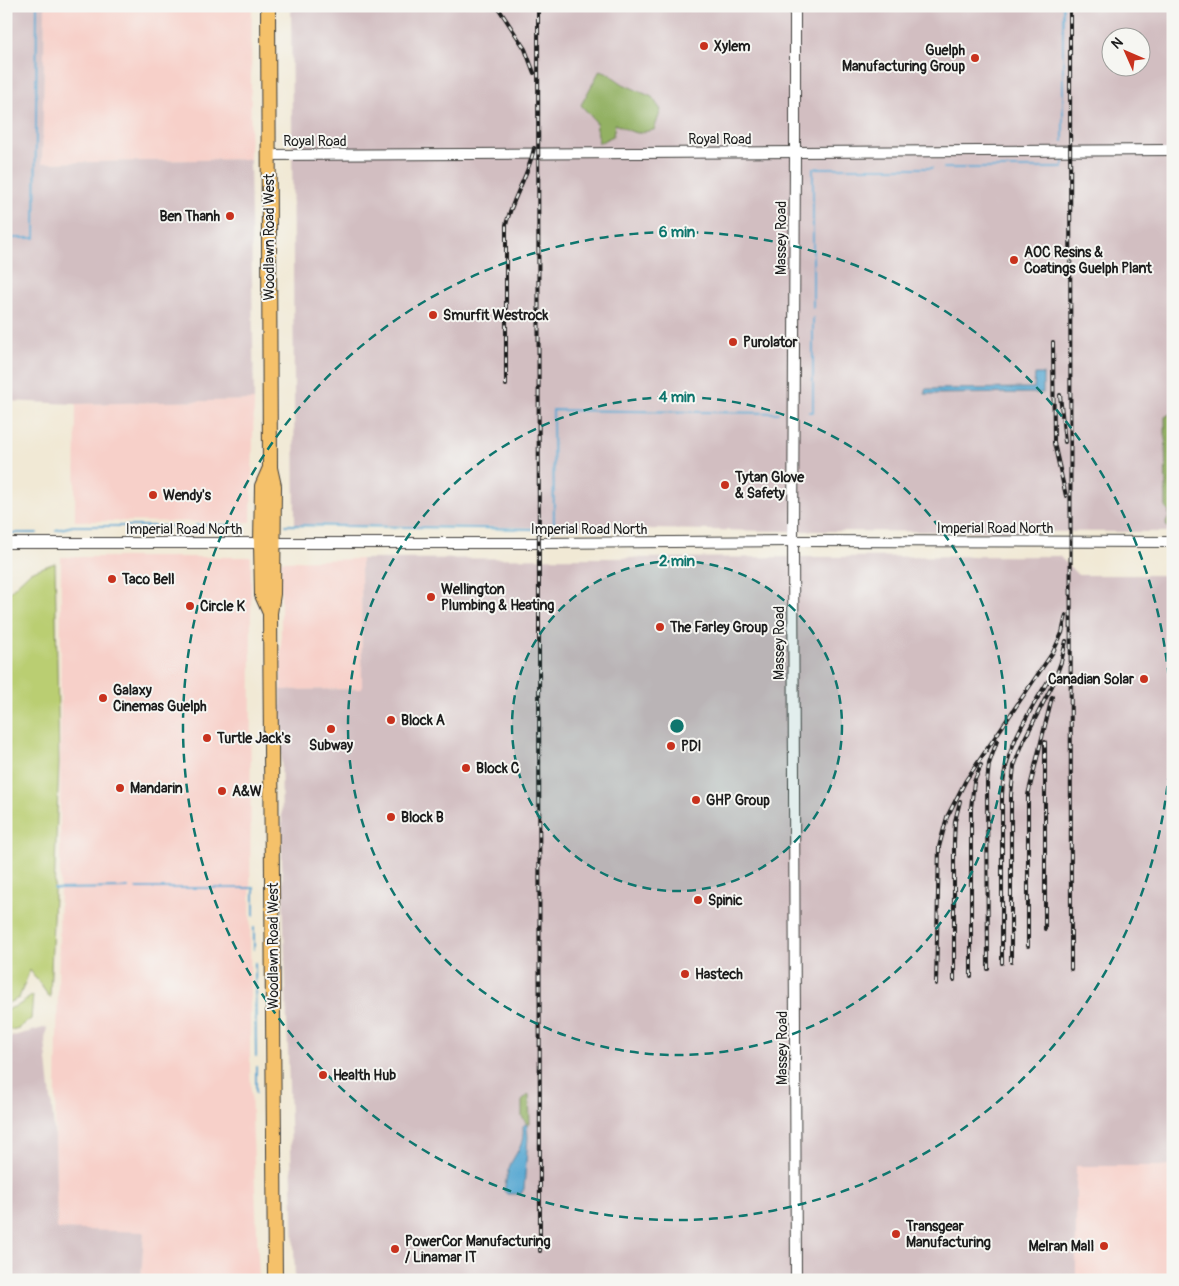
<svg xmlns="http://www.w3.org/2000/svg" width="1179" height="1286" viewBox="0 0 1179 1286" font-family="Pangolin,sans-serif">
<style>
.built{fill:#f7d0c9}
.industrial{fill:#d2bec1;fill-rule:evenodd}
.green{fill:#bace72;stroke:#6b7547}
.forest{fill:#93b164;stroke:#586640}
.water{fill:#56a7d1;stroke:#396276}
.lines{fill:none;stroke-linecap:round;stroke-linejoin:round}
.stream{stroke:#56a7d1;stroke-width:2}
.minor-casing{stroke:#3c3b38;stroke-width:12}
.major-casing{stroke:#3c3b38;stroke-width:16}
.minor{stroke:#fff;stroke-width:10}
.major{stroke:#f5c16b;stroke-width:14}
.rail-casing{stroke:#1c1c1c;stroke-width:4}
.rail{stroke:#f6f6f2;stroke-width:2;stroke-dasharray:5.5;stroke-linecap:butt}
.ring{fill:none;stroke:#0f766e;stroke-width:2.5;stroke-dasharray:9 6}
.poi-dot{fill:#c8321e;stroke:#f6f6f2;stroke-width:2}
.labels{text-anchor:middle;stroke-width:4;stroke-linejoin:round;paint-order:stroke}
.poi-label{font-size:14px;font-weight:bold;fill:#1c1c1c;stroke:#f6f6f2;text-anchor:start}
.street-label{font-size:14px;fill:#1c1c1c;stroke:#f6f6f2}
.centre{fill:#0f766e;stroke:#f6f6f2;stroke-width:2.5}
.ring-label{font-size:15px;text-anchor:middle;font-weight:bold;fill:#0f766e;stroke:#f6f6f2;stroke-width:4;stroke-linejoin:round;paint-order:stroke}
</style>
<rect width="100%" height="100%" fill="#f6f6f2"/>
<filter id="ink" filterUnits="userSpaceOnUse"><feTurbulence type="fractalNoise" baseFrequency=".02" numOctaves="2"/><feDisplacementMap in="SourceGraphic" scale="10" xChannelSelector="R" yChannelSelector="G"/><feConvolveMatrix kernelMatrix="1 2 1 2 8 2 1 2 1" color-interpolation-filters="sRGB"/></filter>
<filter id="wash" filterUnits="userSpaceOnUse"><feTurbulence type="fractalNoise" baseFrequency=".0096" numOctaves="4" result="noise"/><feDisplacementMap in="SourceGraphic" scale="20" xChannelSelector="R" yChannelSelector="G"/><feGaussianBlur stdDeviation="1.12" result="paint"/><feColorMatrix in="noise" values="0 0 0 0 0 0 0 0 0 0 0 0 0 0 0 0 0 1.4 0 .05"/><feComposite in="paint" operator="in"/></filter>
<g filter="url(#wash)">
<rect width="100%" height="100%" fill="#f1e9d5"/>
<g class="built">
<path d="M45,6H252L250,159L42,163Z"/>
<path d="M254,400L251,522L75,521L76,404Z"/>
<path d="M61,557H251L250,1068L259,1280H141L144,1233L57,1229L55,1139L60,887Z"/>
<path d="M361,559L362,689L281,690V561Z"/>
<path d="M1075,1166H1173V1280H1076Z"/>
</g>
<g class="industrial">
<path d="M6,6H45L42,163L250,159L254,400L76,404L6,401Z"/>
<path d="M291,6H1173V532L785,531L295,524ZM1112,38H1142V68H1112Z"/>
<path d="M1059,556L1078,575H1173V1166H1076V1280H295L282,860L281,690L362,689L361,559Z"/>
<path d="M47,1027L45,1040L55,1139L57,1229L144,1232L141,1280H6V1038Z"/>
</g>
<g class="green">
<path d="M55,563L59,763L50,998L30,970L19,998L6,1004V595L30,572Z"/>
<path d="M33,995L31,1019L19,1028L6,1031V1010L19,1005Z"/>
</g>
<g class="forest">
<path d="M600,70L606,72L623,84L652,97L661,110L654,130C648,130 644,133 638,133C630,132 622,127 615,124L613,136L599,143L596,122L581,105Z"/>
<path d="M1173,412V530H1172L1167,527L1166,523L1169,517V512L1166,509L1165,417Z"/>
<path d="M529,1094L530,1124H527L522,1117V1101Z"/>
</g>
<g class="water">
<path d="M1035,374H1043V393L925,394V389L1034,388Z"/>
<path d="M525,1124L527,1125L528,1137L524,1189L521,1194H507L504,1191C506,1182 507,1171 511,1163C519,1148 524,1145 523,1126Z"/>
</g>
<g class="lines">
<g class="stream">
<path d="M1063,141V6"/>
<path d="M944,168H1063V160"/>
<path d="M6,238H35L37,6"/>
<path d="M813,307V168H932"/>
<path d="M809,412H813V318"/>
<path d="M196,525H244"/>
<path d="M286,525L535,529"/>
<path d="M56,530L73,526H173"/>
<path d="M547,530H554L553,410L778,413"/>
<path d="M6,533H37"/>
<path d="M136,888H254V915"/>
<path d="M54,889L128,888"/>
<path d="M254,949V928"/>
<path d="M255,963L256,1056"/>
<path d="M256,1067V1093"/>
</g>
</g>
</g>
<g filter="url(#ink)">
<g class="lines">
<g class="minor-casing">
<g id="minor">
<path d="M795,6V153L793,541L796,1280"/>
<path d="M268,155L1173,150"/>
<path d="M6,543H539L793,541L1173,542"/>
</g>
</g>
<g class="major-casing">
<g id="major">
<path d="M268,6L270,468L274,486L273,594L270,613L275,1280"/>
<path d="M270,468L262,486L261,543L262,595L270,613"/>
</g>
</g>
<use href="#minor" class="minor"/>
<use href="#major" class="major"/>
<g class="rail-casing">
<g id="rail">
<path d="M497,6L525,49L534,73"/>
<path d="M538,6L540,1251"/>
<path d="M1070,6L1071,969"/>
<path d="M1053,342L1054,443L1066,496"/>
<path d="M506,385V225C512,198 529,175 534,148"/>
<path d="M1060,395L1065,442"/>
<path d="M1045,742V929"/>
<path d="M1028,946V795L1052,697"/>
<path d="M1011,962V795L1014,766L1024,740L1053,684L1061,662L1066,641"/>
<path d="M1002,963V795C1004,750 1025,719 1048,681"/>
<path d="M988,969L987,783L989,764L997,741"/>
<path d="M971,976V808L974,782L981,765"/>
<path d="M954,980V842L955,821L960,801"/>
<path d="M936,984L939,847L947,817L966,780L1053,652L1062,633L1066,615"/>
</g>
</g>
<use href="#rail" class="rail"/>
</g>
</g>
<circle cx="677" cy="726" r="165" fill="#0f766e" fill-opacity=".12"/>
<g class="ring">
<circle cx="677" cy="726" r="165"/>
<circle cx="677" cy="726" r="329"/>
<circle cx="677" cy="726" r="494"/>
</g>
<g class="poi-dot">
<circle cx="704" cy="46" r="5"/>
<circle cx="975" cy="58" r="5"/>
<circle cx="230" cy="216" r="5"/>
<circle cx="1014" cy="260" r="5"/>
<circle cx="433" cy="315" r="5"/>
<circle cx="733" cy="342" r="5"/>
<circle cx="725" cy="485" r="5"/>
<circle cx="153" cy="495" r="5"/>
<circle cx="112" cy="579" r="5"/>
<circle cx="431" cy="597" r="5"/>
<circle cx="190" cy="606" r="5"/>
<circle cx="660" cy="627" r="5"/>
<circle cx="1144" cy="679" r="5"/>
<circle cx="103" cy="698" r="5"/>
<circle cx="391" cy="720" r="5"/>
<circle cx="331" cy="729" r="5"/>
<circle cx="207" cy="738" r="5"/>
<circle cx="671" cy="746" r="5"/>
<circle cx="466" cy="768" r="5"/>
<circle cx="120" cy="788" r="5"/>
<circle cx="222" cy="791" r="5"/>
<circle cx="696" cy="800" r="5"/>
<circle cx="391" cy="817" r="5"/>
<circle cx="698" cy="900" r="5"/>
<circle cx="685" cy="974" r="5"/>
<circle cx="323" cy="1075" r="5"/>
<circle cx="896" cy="1234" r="5"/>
<circle cx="1104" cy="1246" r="5"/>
<circle cx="395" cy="1249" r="5"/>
</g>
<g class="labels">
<g class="poi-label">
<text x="714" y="51">Xylem</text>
<text x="965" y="55" text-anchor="end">Guelph<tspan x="965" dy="16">Manufacturing Group</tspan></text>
<text x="220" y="221" text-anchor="end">Ben Thanh</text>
<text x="1024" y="257">AOC Resins &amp;<tspan x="1024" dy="16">Coatings Guelph Plant</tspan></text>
<text x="443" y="320">Smurfit Westrock</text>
<text x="743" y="347">Purolator</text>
<text x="735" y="482">Tytan Glove<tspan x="735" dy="16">&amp; Safety</tspan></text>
<text x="163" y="500">Wendy's</text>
<text x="122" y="584">Taco Bell</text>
<text x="441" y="594">Wellington<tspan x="441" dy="16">Plumbing &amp; Heating</tspan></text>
<text x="200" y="611">Circle K</text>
<text x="670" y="632">The Farley Group</text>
<text x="1134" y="684" text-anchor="end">Canadian Solar</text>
<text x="113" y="695">Galaxy<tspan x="113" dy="16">Cinemas Guelph</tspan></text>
<text x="401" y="725">Block A</text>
<text x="217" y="743">Turtle Jack's</text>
<text x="331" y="750" text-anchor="middle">Subway</text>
<text x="681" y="751">PDI</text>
<text x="476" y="773">Block C</text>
<text x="130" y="793">Mandarin</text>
<text x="232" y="796">A&amp;W</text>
<text x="706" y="805">GHP Group</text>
<text x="401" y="822">Block B</text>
<text x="708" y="905">Spinic</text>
<text x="695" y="979">Hastech</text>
<text x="333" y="1080">Health Hub</text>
<text x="906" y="1231">Transgear<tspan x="906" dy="16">Manufacturing</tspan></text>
<text x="405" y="1246">PowerCor Manufacturing<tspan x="405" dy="16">/ Linamar IT</tspan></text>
<text x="1094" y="1251" text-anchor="end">Melran Mall</text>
</g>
<g class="street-label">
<text x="720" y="144">Royal Road</text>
<text x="315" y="146">Royal Road</text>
<text transform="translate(269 237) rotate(-90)" y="5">Woodlawn Road West</text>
<text transform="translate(781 238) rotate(-90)" y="5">Massey Road</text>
<text x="995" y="533">Imperial Road North</text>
<text x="184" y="534">Imperial Road North</text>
<text x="589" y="534">Imperial Road North</text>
<text transform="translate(779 643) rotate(-90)" y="5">Massey Road</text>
<text transform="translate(273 946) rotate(-90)" y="5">Woodlawn Road West</text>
<text transform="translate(782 1048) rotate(-90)" y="5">Massey Road</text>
</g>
</g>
<circle cx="677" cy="726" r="8" class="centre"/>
<g class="ring-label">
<text x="677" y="237">6 min</text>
<text x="677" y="402">4 min</text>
<text x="677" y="566">2 min</text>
</g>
<rect width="1179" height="1286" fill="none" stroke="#f6f6f2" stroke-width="25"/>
<g transform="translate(1126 52) rotate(315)"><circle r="24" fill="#f6f6f2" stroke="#9f9f9c"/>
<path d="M0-4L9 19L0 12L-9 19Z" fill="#c8321e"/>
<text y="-8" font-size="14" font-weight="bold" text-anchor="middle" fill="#1c1c1c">N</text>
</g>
</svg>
